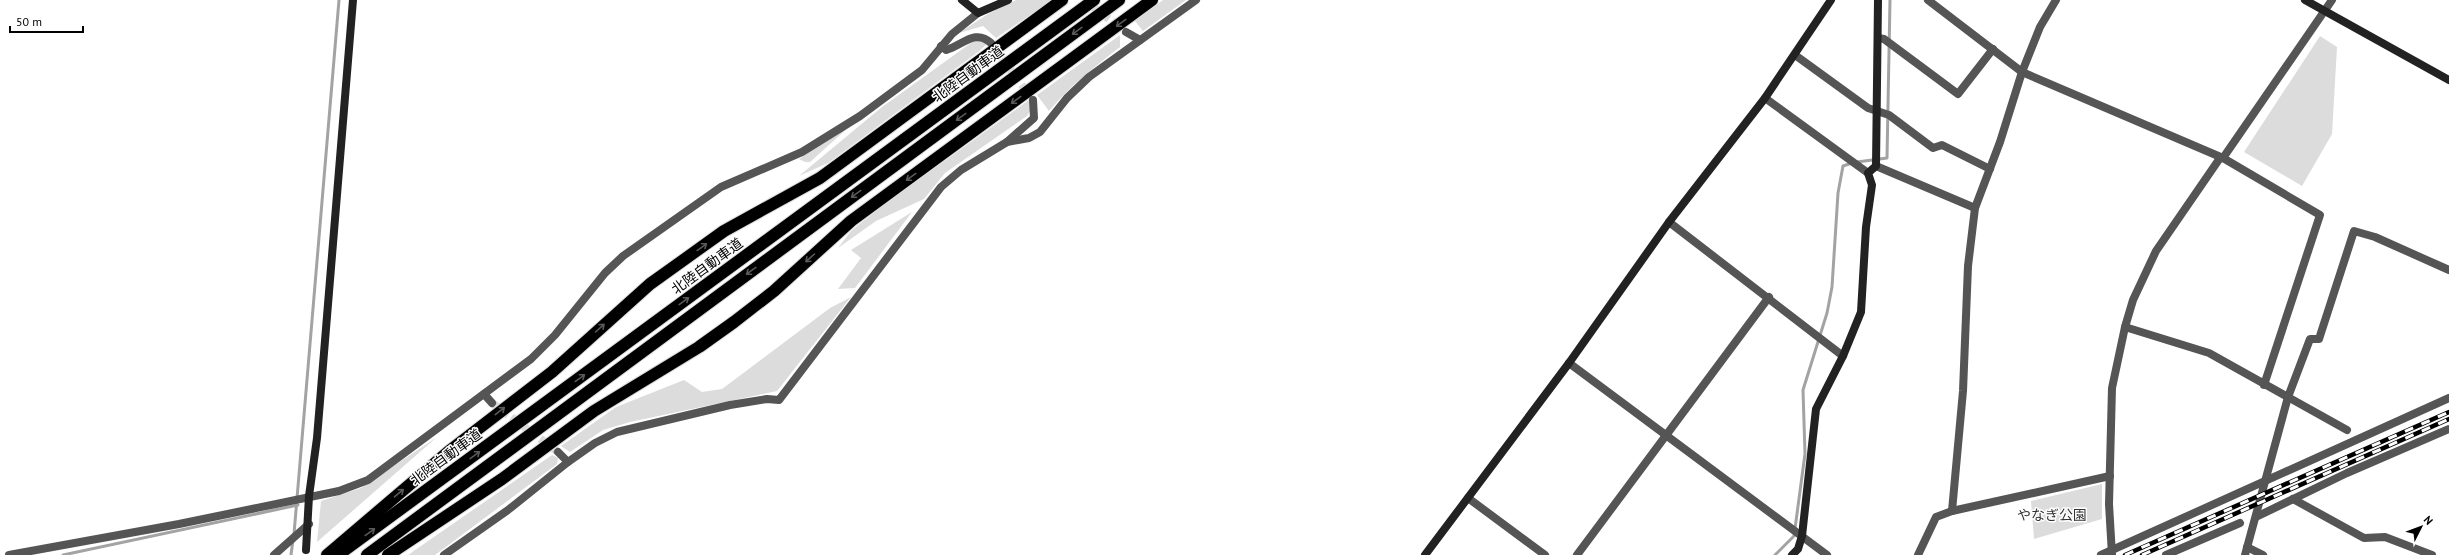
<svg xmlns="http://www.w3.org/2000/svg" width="2449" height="555" viewBox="0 0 2449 555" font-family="'PT Sans','Noto Sans JP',sans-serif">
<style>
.green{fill:#dcdcdc}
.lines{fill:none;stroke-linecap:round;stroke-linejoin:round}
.stream{stroke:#a3a3a3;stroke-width:3}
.street-tunnel{stroke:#d9d9d9;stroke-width:8;stroke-dasharray:8 4;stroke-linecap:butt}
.highway-casing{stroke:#dbdbdb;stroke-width:14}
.street{stroke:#555;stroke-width:8}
.secondary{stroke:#222;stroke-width:8}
.highway{stroke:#000;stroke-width:12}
.rail-casing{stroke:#000;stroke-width:4.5}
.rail{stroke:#fff;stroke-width:3;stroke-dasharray:9;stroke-linecap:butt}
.oneway{stroke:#595959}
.labels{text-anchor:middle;stroke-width:3;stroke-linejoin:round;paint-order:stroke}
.street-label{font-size:14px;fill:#000;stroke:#fff}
.park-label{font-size:14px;fill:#333;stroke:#fff}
</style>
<rect width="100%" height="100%" fill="#fff"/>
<g class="green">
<path d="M1016,0H1052L996,38L983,26L959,33L988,14Z"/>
<path d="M1163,0H1186L1143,31L1135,21Z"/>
<path d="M1120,35V47C1094,67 1070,86 1049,111L1037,95Z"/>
<path d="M2320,36L2337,47L2332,134L2302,186L2244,152Z"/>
<path d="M975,40L988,43L978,52L828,163L799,176L882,107Z"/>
<path d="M1029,100L1030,111L1027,116L945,173L924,199L876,221L838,248L851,231L881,207Z"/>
<path d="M850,126L810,162H805L799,159Z"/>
<path d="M912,212L855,288L838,289L861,258L851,250Z"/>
<path d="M851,297L777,391L630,422L603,430L570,452L561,446L616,407L684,380L702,392L722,389L830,308Z"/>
<path d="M437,437L317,542L321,501L361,488Z"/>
<path d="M552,455L558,458L557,464L435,555H408Z"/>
<path d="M2102,484V519L2034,539L2031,501Z"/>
</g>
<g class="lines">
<g class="stream">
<path d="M1857,162L1887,158L1890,0"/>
<path d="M294,534L339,0"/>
<path d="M63,555L298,505"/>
<path d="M291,555L293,540"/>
<path d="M1775,555L1794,536L1805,454L1803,390L1827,313L1832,287L1838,193L1843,166L1852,163"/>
</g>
<g class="street-tunnel">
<path d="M1083,0L1121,28"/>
<path d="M993,46L1030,96"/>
<path d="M492,403L558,452"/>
</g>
<g class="highway-casing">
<g id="highway">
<path d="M327,555L448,452L552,372L650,284L724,231L820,178L1062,0"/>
<path d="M338,555L1094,0"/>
<path d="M367,555L1119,0"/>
<path d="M388,555L502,479L594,411L699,347L734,322L774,291L851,221L1152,0"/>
</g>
</g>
<g class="street">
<path d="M1928,0L2022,72L2223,158L2320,215L2264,385"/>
<path d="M1126,32L1140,40"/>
<path d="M1878,38L1884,39L1958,94L1993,49"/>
<path d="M941,46L946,50C962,46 975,28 991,43"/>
<path d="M1795,55L1868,108L1889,115L1933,148L1942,145L1990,169"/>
<path d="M1765,98L1868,173"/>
<path d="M1007,142L1034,118L1033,100"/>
<path d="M2223,158L2332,0"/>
<path d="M1876,166L1975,208"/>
<path d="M1669,222L1843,356"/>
<path d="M2125,327L2209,353L2347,430"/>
<path d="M1569,363L1827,555"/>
<path d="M484,394L492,403"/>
<path d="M558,452L568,462"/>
<path d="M1468,498L1545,555"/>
<path d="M2293,499L2364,538L2385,537L2432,555"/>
<path d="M1952,511L1963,391L1968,266L1975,208L2000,142L2022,72L2040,27L2056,0"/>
<path d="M2256,517L2347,473L2449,429"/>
<path d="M2247,547L2263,555"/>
<path d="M9,555L179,524L339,491L368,480L531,359L555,335L605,273L623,256L721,187L802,152L860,116L922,70L952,34L978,13"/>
<path d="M274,555L309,524"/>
<path d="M444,555L508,510L568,462L595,443L617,432L730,405L767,399L779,400L941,187L961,170L1007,142L1029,138L1040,132L1067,98L1089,77L1196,0"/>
<path d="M1577,555L1769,297"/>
<path d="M1918,555L1936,517L1952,511L2110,476"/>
<path d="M2101,555L2449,398"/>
<path d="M2112,555L2109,504L2112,388L2125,327L2133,300L2156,251L2220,158"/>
<path d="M2166,555L2240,523"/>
<path d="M2245,555L2288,397L2310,339H2319L2354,231L2375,237L2449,270"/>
</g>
<g class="secondary">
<path d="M962,0L978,13L1008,0"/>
<path d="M2305,0L2449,80"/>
<path d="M306,550L309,496L317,438L353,0"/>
<path d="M1425,555L1569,363L1669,222L1765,98L1831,0"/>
<path d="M1792,555L1798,549L1802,536L1816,409L1843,356L1861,312L1866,227L1872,185L1868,173L1876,166L1878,0"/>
</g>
<use href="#highway" class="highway"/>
<g class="rail-casing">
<g id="rail">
<path d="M2125,555L2449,412"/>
<path d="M2142,555L2449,419"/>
</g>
</g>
<use href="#rail" class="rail"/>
</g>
<defs><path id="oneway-shaft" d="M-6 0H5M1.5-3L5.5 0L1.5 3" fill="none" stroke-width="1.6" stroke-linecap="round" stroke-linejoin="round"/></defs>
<g class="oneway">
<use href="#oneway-shaft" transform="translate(1121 23) rotate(144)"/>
<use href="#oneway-shaft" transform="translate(1077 31) rotate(144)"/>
<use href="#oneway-shaft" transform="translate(1016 100) rotate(144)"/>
<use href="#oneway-shaft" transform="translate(961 117) rotate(144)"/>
<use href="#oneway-shaft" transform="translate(911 177) rotate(144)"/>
<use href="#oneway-shaft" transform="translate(856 194) rotate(144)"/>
<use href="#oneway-shaft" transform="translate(702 247) rotate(-36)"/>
<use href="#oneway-shaft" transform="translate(810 258) rotate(138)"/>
<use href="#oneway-shaft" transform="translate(751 271) rotate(144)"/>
<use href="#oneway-shaft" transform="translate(684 301) rotate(-36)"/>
<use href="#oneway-shaft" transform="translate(600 328) rotate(-42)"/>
<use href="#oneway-shaft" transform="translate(580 378) rotate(-36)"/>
<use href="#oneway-shaft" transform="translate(500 411) rotate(-38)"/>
<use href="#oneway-shaft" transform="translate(475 455) rotate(-36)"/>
<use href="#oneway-shaft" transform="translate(399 493) rotate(-40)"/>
<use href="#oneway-shaft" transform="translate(370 532) rotate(-36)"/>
</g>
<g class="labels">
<g class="street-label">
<text transform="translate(968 74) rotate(-36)" y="5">北陸自動車道</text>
<text transform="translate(707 266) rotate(-36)" y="5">北陸自動車道</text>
<text transform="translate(446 457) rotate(-36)" y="5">北陸自動車道</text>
</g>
<g class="park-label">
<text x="2052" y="520">やなぎ公園</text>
</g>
</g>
<g transform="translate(2421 527) rotate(48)" stroke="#ffffff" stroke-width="3" paint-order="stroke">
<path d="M0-3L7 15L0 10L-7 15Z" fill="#000000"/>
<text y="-6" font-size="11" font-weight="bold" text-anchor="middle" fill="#000000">N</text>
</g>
<path d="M10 26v6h73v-6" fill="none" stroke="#000000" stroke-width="2"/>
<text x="16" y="26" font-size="12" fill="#000000" stroke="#ffffff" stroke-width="3" paint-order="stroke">50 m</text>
</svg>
